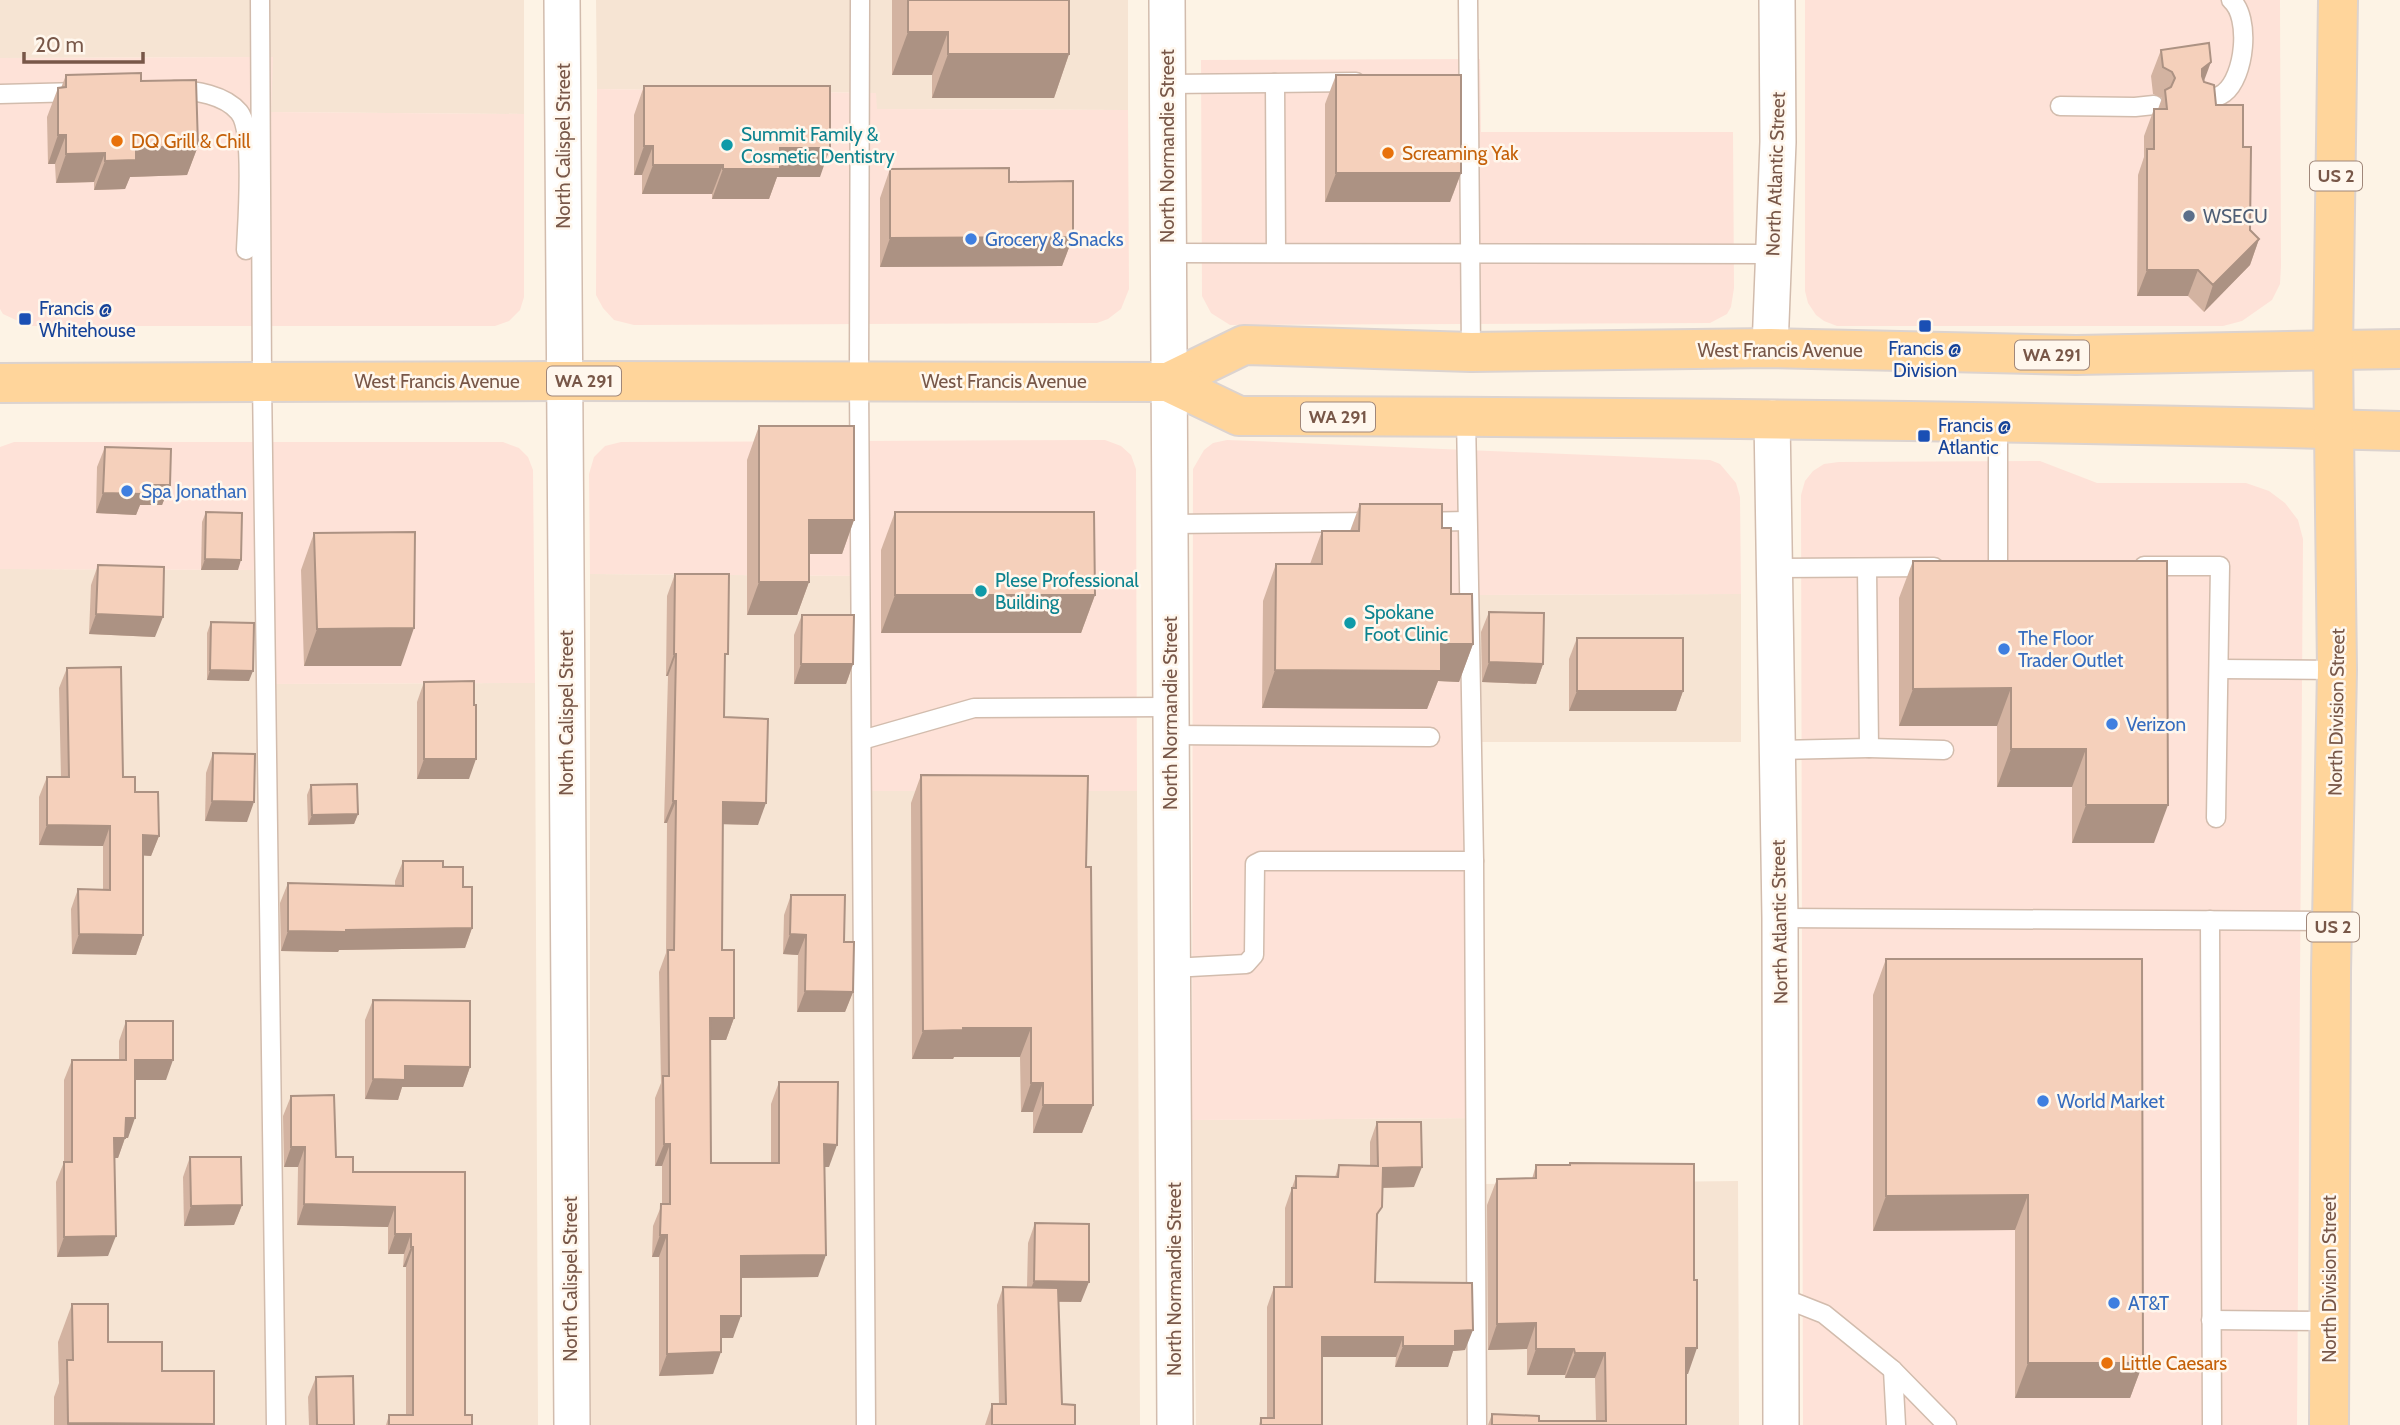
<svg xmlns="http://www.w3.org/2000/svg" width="2400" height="1425" viewBox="0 0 2400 1425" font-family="Cabin,sans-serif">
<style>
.residential{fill:#f6e4d3}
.commercial{fill:#fee2d8}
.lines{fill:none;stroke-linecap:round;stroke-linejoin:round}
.lane-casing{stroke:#d2bcad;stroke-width:21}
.street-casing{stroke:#d2bcad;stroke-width:38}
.primary-casing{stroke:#dcd3cf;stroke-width:42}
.lane{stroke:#fff;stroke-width:18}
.street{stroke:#fff;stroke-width:35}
.primary{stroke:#ffd59b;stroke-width:38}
.wall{fill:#d3b3a1}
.shaded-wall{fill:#ac9283}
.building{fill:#f5d0bb;stroke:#ac9283;stroke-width:2}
.food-dot{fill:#e8710a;stroke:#fff7ed;stroke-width:2.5}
.culture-dot{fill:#0f9aa8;stroke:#fff7ed;stroke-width:2.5}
.service-dot{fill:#5c6f8a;stroke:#fff7ed;stroke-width:2.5}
.shop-dot{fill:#3f7fe0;stroke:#fff7ed;stroke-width:2.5}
.transit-dot{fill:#1a4fb4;stroke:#fff7ed;stroke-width:2.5}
.labels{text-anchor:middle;stroke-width:5;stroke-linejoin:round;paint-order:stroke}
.shield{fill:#fff7ed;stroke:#a0877a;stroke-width:2}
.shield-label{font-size:18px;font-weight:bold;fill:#785748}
.culture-label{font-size:19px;fill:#0d838f;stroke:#fff7ed;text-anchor:start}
.food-label{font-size:19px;fill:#c56008;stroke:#fff7ed;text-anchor:start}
.street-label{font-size:19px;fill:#785748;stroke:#fff7ed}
.service-label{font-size:19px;fill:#4e5e75;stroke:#fff7ed;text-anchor:start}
.shop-label{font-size:19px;fill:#366cbe;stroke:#fff7ed;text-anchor:start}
.transit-label{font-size:19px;fill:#164399;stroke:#fff7ed;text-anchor:start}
</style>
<rect width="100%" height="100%" fill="#fdf3e5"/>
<g class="residential">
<path d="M0,0H524V114L270,112L272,57L0,58Z"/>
<path d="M596,0H1128V110L876,109V93L597,89Z"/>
<path d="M0,569L269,570L271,684L535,683L538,1425H0Z"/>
<path d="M590,574L865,576V791H1137L1140,1425H590Z"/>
<path d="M1741,594V742H1480L1479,595Z"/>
<path d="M1481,1118L1483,1184L1738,1181L1739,1425H1196L1192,1120Z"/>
</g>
<g class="commercial">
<path d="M1805,0H2280L2281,266L2280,284L2272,300L2242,321L2223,326H1837L1824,321L1816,315L1808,303L1805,291Z"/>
<path d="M273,57L271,112L524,114V297L520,310L509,321L495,326H29L3,314L0,309V58Z"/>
<path d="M1480,59L1481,132H1733L1734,288L1731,307L1727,314L1710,323L1230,325L1211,313L1202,296L1201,60Z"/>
<path d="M597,89L876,93L877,109L1128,110L1129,289L1121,309L1108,319L1097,323L634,325L614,320L603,308L596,295Z"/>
<path d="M1105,440L1121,446L1131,455L1136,469L1137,791H865V576L590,574L589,474L594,457L605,446L621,442Z"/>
<path d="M1227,440L1710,460L1720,464L1736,483L1740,497L1741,594L1479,595L1481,1118L1192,1120L1193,469L1204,450L1213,443Z"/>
<path d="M14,442H503L519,448L528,457L533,470L535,683L270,684L268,570L0,569V447Z"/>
<path d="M2040,461L2097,483H2246L2269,491L2285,503L2298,520L2303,539L2297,1425H1803L1801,495L1805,481L1813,471L1824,464L1839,462Z"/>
</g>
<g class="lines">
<g class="lane-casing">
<g id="lane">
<path d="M260,0L262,381L276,1425"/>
<path d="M860,0L859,381L866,1425"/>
<path d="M1468,0L1471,352"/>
<path d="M1275,83L1276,252"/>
<path d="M1167,84L1356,82"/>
<path d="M174,90C195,90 225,95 239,112C255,131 247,223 246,250"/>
<path d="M0,94L80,92"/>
<path d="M2203,100C2209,99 2219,97 2224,93C2245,77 2251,17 2231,0"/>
<path d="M2060,106L2135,107L2154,105"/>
<path d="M1168,253L1772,254"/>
<path d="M1466,417L1474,861L1477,1425"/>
<path d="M1998,424V567"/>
<path d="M1418,522L1467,521"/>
<path d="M1169,524L1376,522"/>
<path d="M2144,566H2220L2216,818"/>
<path d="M1773,568L1934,567"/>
<path d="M2219,669L2337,670"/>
<path d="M1170,735L1430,737"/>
<path d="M862,740L974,708L1170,707"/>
<path d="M1869,748L1944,750"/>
<path d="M1777,750L1869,748L1867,568"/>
<path d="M1780,918L2333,921"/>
<path d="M2210,920L2212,1425"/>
<path d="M1172,968L1246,964L1254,955L1255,864L1261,861H1474"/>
<path d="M1781,1297L1824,1314L1893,1370L1947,1425"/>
<path d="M2211,1320L2329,1321"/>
<path d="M1893,1370L1896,1425"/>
</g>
</g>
<g class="street-casing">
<g id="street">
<path d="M562,0L572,1425"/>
<path d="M1167,0L1175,1425"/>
<path d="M1770,348L1778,142L1777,0"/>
<path d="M1772,418L1780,918L1781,1425"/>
</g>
</g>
<g class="primary-casing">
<g id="primary">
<path d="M1168,382L1244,345L1471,352L1770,348L2076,355L2400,349"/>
<path d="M0,383L563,381L1168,382L1239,416C1626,417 2013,420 2400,431"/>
<path d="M2329,1425L2331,972L2337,670L2333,351L2338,0"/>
</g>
</g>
<use href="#lane" class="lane"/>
<use href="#street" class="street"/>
<use href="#primary" class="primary"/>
</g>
<g class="wall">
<path d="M892,0H1069V54L1054,98H932V75H892Z"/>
<path d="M2161,50L2204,81L2216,105L2243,147L2250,230L2259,239L2250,265L2204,312L2188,296H2137L2138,175L2144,157V136L2154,109H2158L2162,98L2153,94L2151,76Z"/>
<path d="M66,75L141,81L198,146L187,175L130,177L125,189L94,190V182L56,183L55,164H48L47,117L58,88H61Z"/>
<path d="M1336,75L1461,173L1450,202H1325V104Z"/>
<path d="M644,86L820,177H777L769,199H712V194H642V175H634V115Z"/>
<path d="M890,169L1009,182L1073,237L1062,266L880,267V198Z"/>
<path d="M759,426L854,520L842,554H809V582L797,615H747V460Z"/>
<path d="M105,447L170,485L162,505H140L136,515L96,513L97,467Z"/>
<path d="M1360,504L1442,528L1451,594L1473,644L1459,682L1438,681L1427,709L1262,708L1263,601L1276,564H1310L1322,531H1350Z"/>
<path d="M206,512L238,570H201L202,522Z"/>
<path d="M895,512L1095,595L1081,633H881V550Z"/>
<path d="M314,533L401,666H304L301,570Z"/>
<path d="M1913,561H2167L2154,843H2072V787H1997V726H1899V598Z"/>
<path d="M98,565L155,637L89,634L91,585Z"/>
<path d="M675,574L725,663L724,717L758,825L723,824L722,950L734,1018L726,1040H710L711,1163H771V1104L779,1082L829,1167H824L818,1277L741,1278L733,1338H721L713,1374L659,1376V1257H652L653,1226L662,1204V1166H655V1098L661,1083L659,972L666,953L667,823H664L668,676H666L667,596Z"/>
<path d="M1489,612L1543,664L1536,684L1482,682L1481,632Z"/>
<path d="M802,615L853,664L846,684H794V635Z"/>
<path d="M211,622L249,681L207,680V633Z"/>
<path d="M1577,638L1683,691L1676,711H1569V659Z"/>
<path d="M67,668L123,777L135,792L159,836L151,856L143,855V935L136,955L72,954L71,909L78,889L103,890V846L39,845V797L47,777H61L59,688Z"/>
<path d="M424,682L469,779H417V702Z"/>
<path d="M213,753L247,822L205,821L206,773Z"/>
<path d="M921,775L1086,867L1093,1105L1082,1133H1033V1112H1021L1020,1057H954L953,1059H912L911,803Z"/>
<path d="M311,785L358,814L354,824L308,825L307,795Z"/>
<path d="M403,861L443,867L463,887L472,928L465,948L339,950L338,952L281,951L280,903L288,883L395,886V881Z"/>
<path d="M791,895L844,942L853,992L845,1012H797L798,955L783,954L784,915Z"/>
<path d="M1886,959L2143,1363L2130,1398H2015V1230L1873,1231V995Z"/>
<path d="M373,1000L470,1067L463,1087H402L398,1100L365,1099V1020Z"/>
<path d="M126,1021L166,1080H135L128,1138H125L118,1158H115L108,1256L57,1257L56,1182L64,1162V1080L72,1060H119V1041Z"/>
<path d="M291,1096L336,1157L353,1172H465V1415L472,1425H386L389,1415H406V1267H403L404,1254H388V1227L297,1225L298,1167H284L283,1116Z"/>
<path d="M1377,1122L1414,1187L1383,1188L1377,1221L1375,1282L1465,1350L1453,1351L1448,1367H1395L1396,1357H1322V1425H1259L1261,1418H1267V1307L1274,1287H1285V1208L1296,1176L1335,1177L1339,1165L1370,1166V1142Z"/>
<path d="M190,1157L242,1205L234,1225L184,1226L183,1177Z"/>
<path d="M1570,1163L1688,1374H1686V1425H1488L1492,1414L1539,1421H1596L1595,1378H1565V1375H1527V1349L1488,1350L1487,1205L1497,1179H1532L1536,1165H1569Z"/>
<path d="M1035,1223L1081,1302H1059L1062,1404L1075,1425H985L992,1404H999L997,1305L1003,1287H1027L1028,1243Z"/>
<path d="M72,1304L108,1342L162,1371L214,1425H54V1397L59,1383L58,1342Z"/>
<path d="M316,1377L354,1425H309L308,1397Z"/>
</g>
<g class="shaded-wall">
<path d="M908,32H948L932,75H892Z"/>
<path d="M948,54H1069L1054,98H932Z"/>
<path d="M2211,62L2201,89L2202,69Z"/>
<path d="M58,135H66L55,164H48Z"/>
<path d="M198,146L187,175L130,177L125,189L94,190L105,161L136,148Z"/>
<path d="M644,146H653L642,175H634Z"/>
<path d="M780,148H830L820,177H777L769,199H712L723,169Z"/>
<path d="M105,153L94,182L56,183L66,154Z"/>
<path d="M653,165H723L712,194H642Z"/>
<path d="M1336,173H1461L1450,202H1325Z"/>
<path d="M1073,237L1062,266L880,267L890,238Z"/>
<path d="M2259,239L2250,265L2204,312L2213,285Z"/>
<path d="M2147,270H2198L2188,296H2137Z"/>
<path d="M143,485H170L162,505H140L136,515L96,513L103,493Z"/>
<path d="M809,520H854L842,554H797Z"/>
<path d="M205,559L241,560L238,570H201Z"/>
<path d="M759,582H809L797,615H747Z"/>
<path d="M895,595H1095L1081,633H881Z"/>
<path d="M96,614L163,617L155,637L89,634Z"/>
<path d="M414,628L401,666H304L317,629Z"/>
<path d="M1441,644H1473L1459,682L1438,681L1427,709L1262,708L1275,670Z"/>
<path d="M674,654H676L668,676H666Z"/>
<path d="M1489,662L1543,664L1536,684L1482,682Z"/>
<path d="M801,664H853L846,684H794Z"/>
<path d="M210,670L253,671L249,681L207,680Z"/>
<path d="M2011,688L1997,726H1899L1913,689Z"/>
<path d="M1577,691H1683L1676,711H1569Z"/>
<path d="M2011,749H2086L2072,787H1997Z"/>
<path d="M424,759H476L469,779H417Z"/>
<path d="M212,801L254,802L247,822L205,821Z"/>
<path d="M673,801H676L667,823H664Z"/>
<path d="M723,802L766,803L758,825L715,824Z"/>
<path d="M2086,805H2168L2154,843H2072Z"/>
<path d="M358,814L354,824L308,825L312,815Z"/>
<path d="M47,825L110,826L103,846L39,845Z"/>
<path d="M143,835L159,836L151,856L136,855Z"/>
<path d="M472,928L465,948L339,950L338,952L281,951L288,931Z"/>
<path d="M79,934L143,935L136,955L72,954Z"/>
<path d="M790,934L806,935L798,955L783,954Z"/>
<path d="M805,991L853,992L845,1012H797Z"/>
<path d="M710,1018H734L726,1040H702Z"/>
<path d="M963,1028H1031L1020,1057H954L953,1059H912L923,1031Z"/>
<path d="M135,1060H173L166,1080H128Z"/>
<path d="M405,1066L470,1067L463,1087H402L398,1100L365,1099L373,1079Z"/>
<path d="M1031,1083H1043L1033,1112H1021Z"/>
<path d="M1043,1105H1093L1082,1133H1033Z"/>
<path d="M126,1118H135L128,1138H125L118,1158H107L114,1138Z"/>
<path d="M664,1144H670L662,1166H655Z"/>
<path d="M824,1144L837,1145L829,1167H816Z"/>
<path d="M291,1147H305L298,1167H284Z"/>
<path d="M1422,1167L1414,1187L1376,1188L1383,1168Z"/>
<path d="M2028,1195L2015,1230L1873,1231L1886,1196Z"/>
<path d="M304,1204L395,1207L388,1227L297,1225Z"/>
<path d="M242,1205L234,1225L184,1226L191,1206Z"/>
<path d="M395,1234H411L404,1254H388Z"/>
<path d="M660,1235H667L659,1257H652Z"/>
<path d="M116,1236L108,1256L57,1257L64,1237Z"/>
<path d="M411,1247H413L406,1267H403Z"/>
<path d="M826,1255L818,1277L733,1278L741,1256Z"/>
<path d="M1034,1281L1089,1282L1081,1302L1026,1301Z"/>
<path d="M721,1316H741L733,1338H713Z"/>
<path d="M1536,1323L1527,1349L1488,1350L1497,1324Z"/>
<path d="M1473,1330L1465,1350L1453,1351L1448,1367H1395L1403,1346L1455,1331Z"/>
<path d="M1322,1337H1403L1396,1357H1315Z"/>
<path d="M1686,1348H1697L1688,1374H1676Z"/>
<path d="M1536,1349H1574L1565,1375H1527Z"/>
<path d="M721,1352L713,1374L659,1376L667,1354Z"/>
<path d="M1575,1353H1605L1595,1378H1565Z"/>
<path d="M2028,1363H2143L2130,1398H2015Z"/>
<path d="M68,1423L214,1424V1425H67Z"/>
</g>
<g class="building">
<path d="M908,0H1069V54H948V32H908Z"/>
<path d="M2209,43L2211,62L2202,69V76L2204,82L2214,85L2216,105H2243V147H2251L2250,230L2259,239L2213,285L2198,270H2147V149H2154V109H2167L2165,90L2171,87L2175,78L2172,72L2163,67L2161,50Z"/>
<path d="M141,73V81L196,80L198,146L136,148V160L105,161V153L66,154V135H58V88L66,87V75Z"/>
<rect x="1336" y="75" width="125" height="98"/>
<path d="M644,86H830V148H780V169H723V165H653V146H644Z"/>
<path d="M1009,168V182L1073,181V237L890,238V169Z"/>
<path d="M759,426H854V520H809V582H759Z"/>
<path d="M105,447L171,449L170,485H143V494L103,493Z"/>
<path d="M1360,504H1442V528H1451V594H1472L1473,644H1441V671L1275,670L1276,564H1322V531H1359Z"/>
<path d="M206,512L242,513L241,560L205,559Z"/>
<path d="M895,512H1094L1095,595H895Z"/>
<path d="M415,532L414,628L317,629L314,533Z"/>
<path d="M1913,561H2167L2168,805H2086V749H2011V688L1913,689Z"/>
<path d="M98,565L164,567L163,617L96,614Z"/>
<path d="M675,574H729L728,654H725L724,717L768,719L766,803L723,802L722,950H734V1018H710L711,1163H779V1082H838L837,1145L824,1144L826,1255L741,1256V1316H721V1352L667,1354V1235H660L661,1204H670V1144H664L663,1076H669L668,950H674L676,801H673L676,654H674Z"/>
<path d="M1489,612L1544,613L1543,664L1489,662Z"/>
<path d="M802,615H854L853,664H801Z"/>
<path d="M211,622L254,623L253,671L210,670Z"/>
<rect x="1577" y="638" width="106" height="53"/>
<path d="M121,667L123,777H135V792H158L159,836L143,835V935L79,934L78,889L110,890V826L47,825V777H69L67,668Z"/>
<path d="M474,681V705H476V759H424V682Z"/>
<path d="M213,753L255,754L254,802L212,801Z"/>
<path d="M921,775L1088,776L1086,867H1091L1093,1105H1043V1083H1031V1028H963V1030L923,1031Z"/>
<path d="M357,784L358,814L312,815L311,785Z"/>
<path d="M403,861H443V867H463V887H472V928L346,930V932L288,931V883L403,886Z"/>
<path d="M791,895H845L844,942H854L853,992L805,991L806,935L790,934Z"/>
<path d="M1886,959H2142L2143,1363H2028V1195L1886,1196Z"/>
<path d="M373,1000L470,1001V1067L405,1066V1080L373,1079Z"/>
<path d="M126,1021H173V1060H135V1118H126L125,1138H114L116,1236L64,1237V1162H72V1060H126Z"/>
<path d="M334,1095L336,1157H353V1172H465V1415H472V1425H389V1415H413V1247H411V1234H395V1207L304,1204L305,1147H291V1096Z"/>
<path d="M1377,1122H1421L1422,1167L1383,1168L1382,1207L1377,1214L1375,1282L1472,1283L1473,1330L1455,1331V1346H1403V1337H1322V1425H1261V1418H1274V1287H1292V1188H1296V1176L1338,1177L1339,1165L1378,1166Z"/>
<path d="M190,1157H241L242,1205L191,1206Z"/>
<path d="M1570,1163L1694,1164V1280H1697V1348H1686V1425H1492V1414L1539,1416V1421H1606L1605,1353H1575L1574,1349H1536V1323L1497,1324V1179L1536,1178V1165H1570Z"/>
<path d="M1035,1223L1089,1224V1282L1034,1281Z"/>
<path d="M1003,1287L1058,1288L1062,1404L1075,1405V1425H992V1404H1006Z"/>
<path d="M72,1304H108V1342H162V1371H214V1424L68,1423L67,1360H73Z"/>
<path d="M353,1376L354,1425H317L316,1377Z"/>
</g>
<g class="food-dot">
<circle cx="117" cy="141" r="7"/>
<circle cx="1388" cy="153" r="7"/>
<circle cx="2107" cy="1363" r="7"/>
</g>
<g class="culture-dot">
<circle cx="727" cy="145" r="7"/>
<circle cx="981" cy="591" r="7"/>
<circle cx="1350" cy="623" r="7"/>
</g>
<circle class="service-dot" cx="2189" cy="216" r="7"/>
<g class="shop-dot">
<circle cx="971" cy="239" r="7"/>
<circle cx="127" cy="491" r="7"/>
<circle cx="2004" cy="649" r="7"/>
<circle cx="2112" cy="724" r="7"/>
<circle cx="2043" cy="1101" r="7"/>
<circle cx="2114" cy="1303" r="7"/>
</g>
<g class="transit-dot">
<rect x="18" y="312" width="14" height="14" rx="3.5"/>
<rect x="1918" y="319" width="14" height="14" rx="3.5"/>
<rect x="1917" y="429" width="14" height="14" rx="3.5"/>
</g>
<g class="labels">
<g class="shield">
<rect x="2310" y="161.5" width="52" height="29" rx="5"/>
<rect x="2015" y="340.5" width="74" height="29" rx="5"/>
<rect x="547" y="366.5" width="74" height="29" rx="5"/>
<rect x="1301" y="402.5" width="74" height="29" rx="5"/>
<rect x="2307" y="912.5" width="52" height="29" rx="5"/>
</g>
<g class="shield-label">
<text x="2336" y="182">US 2</text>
<text x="2052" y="361">WA 291</text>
<text x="584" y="387">WA 291</text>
<text x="1338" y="423">WA 291</text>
<text x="2333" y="933">US 2</text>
</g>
<g class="culture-label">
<text x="741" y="141">Summit Family &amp;<tspan x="741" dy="22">Cosmetic Dentistry</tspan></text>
<text x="995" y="587">Plese Professional<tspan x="995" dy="22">Building</tspan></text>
<text x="1364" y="619">Spokane<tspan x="1364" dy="22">Foot Clinic</tspan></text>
</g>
<g class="food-label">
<text x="131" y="148">DQ Grill &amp; Chill</text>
<text x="1402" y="160">Screaming Yak</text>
<text x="2121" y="1370">Little Caesars</text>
</g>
<g class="street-label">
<text transform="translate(563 146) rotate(-90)" y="7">North Calispel Street</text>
<text transform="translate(1167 146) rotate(-90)" y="7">North Normandie Street</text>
<text transform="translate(1775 174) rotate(-88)" y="7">North Atlantic Street</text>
<text x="1780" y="357">West Francis Avenue</text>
<text x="437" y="388">West Francis Avenue</text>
<text x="1004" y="388">West Francis Avenue</text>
<text transform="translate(2336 712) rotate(-89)" y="7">North Division Street</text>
<text transform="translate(566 713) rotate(-90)" y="7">North Calispel Street</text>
<text transform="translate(1170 713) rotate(-90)" y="7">North Normandie Street</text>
<text transform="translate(1779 922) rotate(-91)" y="7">North Atlantic Street</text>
<text transform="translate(570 1279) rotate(-90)" y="7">North Calispel Street</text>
<text transform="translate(1174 1279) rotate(-90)" y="7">North Normandie Street</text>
<text transform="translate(2329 1279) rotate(-90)" y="7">North Division Street</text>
</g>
<g class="service-label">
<text x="2203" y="223">WSECU</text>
</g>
<g class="shop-label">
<text x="985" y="246">Grocery &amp; Snacks</text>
<text x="141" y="498">Spa Jonathan</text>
<text x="2018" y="645">The Floor<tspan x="2018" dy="22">Trader Outlet</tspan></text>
<text x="2126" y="731">Verizon</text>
<text x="2057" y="1108">World Market</text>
<text x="2128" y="1310">AT&amp;T</text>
</g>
<g class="transit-label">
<text x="39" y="315">Francis @<tspan x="39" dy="22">Whitehouse</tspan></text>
<text x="1925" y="355" text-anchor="middle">Francis @<tspan x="1925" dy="22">Division</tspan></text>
<text x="1938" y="432">Francis @<tspan x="1938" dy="22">Atlantic</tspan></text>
</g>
</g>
<path d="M24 52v10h119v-10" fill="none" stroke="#785748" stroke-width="3.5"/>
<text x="35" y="52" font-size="21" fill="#785748" stroke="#fff7ed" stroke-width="5" paint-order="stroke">20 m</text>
</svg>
